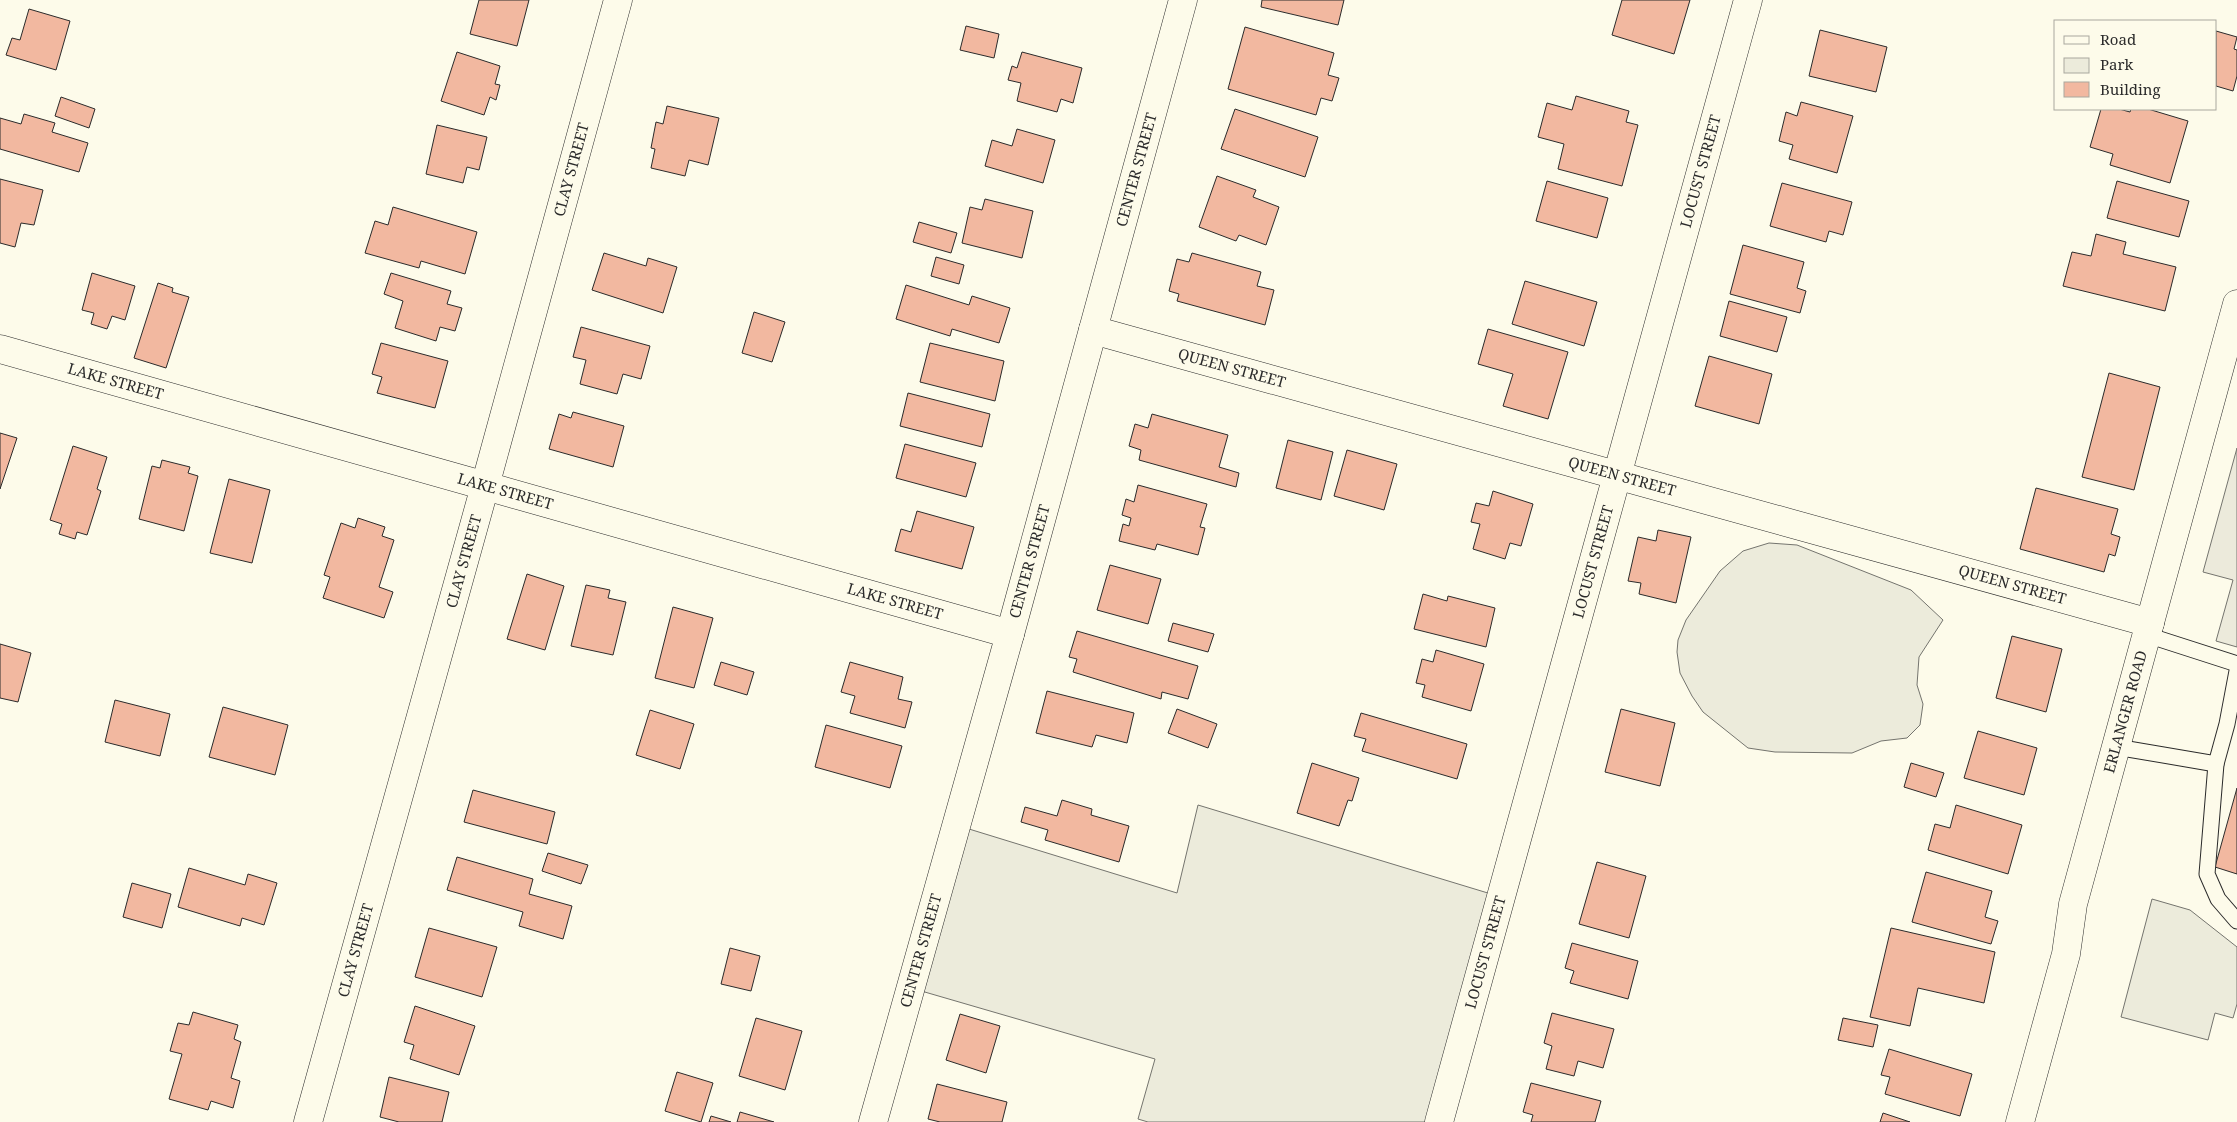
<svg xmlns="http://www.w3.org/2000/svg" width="2237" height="1122" viewBox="0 0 2237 1122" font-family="'Noto Serif',serif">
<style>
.green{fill:#ecebdb;stroke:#74746e}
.parking{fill:#eceadb;stroke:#74746e}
.building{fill:#f2b8a0;stroke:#2b2b2b}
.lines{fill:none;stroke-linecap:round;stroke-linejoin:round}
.service-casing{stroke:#2b2b2b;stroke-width:17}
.minor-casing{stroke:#2b2b2b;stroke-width:29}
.service{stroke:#fdfbea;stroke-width:15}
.minor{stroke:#fdfbea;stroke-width:28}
.labels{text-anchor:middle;stroke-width:4;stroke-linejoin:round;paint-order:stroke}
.street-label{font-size:15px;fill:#2b2b2b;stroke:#fdfbea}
</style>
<rect width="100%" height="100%" fill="#fdfbea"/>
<g class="green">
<path d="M1769,543L1797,545L1911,590L1943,620L1919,657L1917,685L1923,704L1920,725L1907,738L1881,741L1852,753L1775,752L1748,748L1703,712L1692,696L1680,673L1677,652L1678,640L1686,620L1720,571L1743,551Z"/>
<path d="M1198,805L1501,897L1439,1122H1148L1138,1119L1155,1059L911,988L956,825L1177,893Z"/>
<path d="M2152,899L2190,910L2237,947V1004L2233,1018L2215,1013L2208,1040L2121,1017Z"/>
</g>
<path class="parking" d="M2237,448V647L2216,641L2233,580L2203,572Z"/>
<g class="building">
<path d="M479,0H529L517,46L470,34Z"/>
<path d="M1262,0H1344L1338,25L1261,7Z"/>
<path d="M1622,0H1690L1674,54L1612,35Z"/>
<path d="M29,9L70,21L56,70L6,55L12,38L20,40Z"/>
<path d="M966,26L999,34L994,58L960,50Z"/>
<path d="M1245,27L1334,53L1328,75L1339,78L1332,101L1321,98L1316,115L1228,89Z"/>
<path d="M1820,30L1887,47L1876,92L1809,76Z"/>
<path d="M2216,31L2237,37L2234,49L2237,50V76L2233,91L2216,86Z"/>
<path d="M457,52L500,66L495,84L500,85L496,100L490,97L484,115L441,101Z"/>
<path d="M1022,52L1082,68L1073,103L1061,99L1057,112L1017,101L1021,83L1008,80L1012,66L1017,68Z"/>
<path d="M1576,96L1629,111L1626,122L1638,125L1622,186L1558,169L1564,144L1538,137L1547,103L1572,110Z"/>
<path d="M61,97L95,109L89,128L55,116Z"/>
<path d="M1801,102L1853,116L1837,173L1789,159L1793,145L1779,141L1786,112L1797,116Z"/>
<path d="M667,106L719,118L708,165L689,160L685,176L651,168L655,149L651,148L656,122L663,124Z"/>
<path d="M1235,109L1318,137L1305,177L1221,149Z"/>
<path d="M2101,109H2119L2130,112L2131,109H2148L2188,121L2170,183L2110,165L2113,154L2090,147Z"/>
<path d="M24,114L55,123L52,132L88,143L79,172L0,149V118L21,124Z"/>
<path d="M437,125L487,137L479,170L467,167L463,183L426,174Z"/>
<path d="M1017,129L1055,140L1043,183L985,166L992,140L1012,146Z"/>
<path d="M1217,176L1256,190L1253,197L1279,207L1266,245L1239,235L1236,241L1199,227Z"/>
<path d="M0,179L43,190L34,225L21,223L15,247L0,243Z"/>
<path d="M1547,181L1608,198L1597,238L1536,221Z"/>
<path d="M2117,181L2189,201L2179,237L2107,218Z"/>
<path d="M1782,183L1852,202L1843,235L1829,231L1826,242L1770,226Z"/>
<path d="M985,199L1033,211L1022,258L962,243L970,207L982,210Z"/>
<path d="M393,207L477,232L465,274L421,261L419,268L365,253L375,221L388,225Z"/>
<path d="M919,222L957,233L951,253L913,242Z"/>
<path d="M2096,234L2126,242L2123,254L2176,267L2165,311L2063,286L2072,252L2091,256Z"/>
<path d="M1743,245L1804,262L1797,288L1806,291L1800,313L1730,294Z"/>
<path d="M604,253L646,266L648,258L677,267L663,313L592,290Z"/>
<path d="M1192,253L1261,272L1257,286L1274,290L1265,325L1177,301L1179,294L1169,291L1177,259L1189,262Z"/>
<path d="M936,257L964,265L959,284L931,276Z"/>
<path d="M92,273L135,286L125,320L112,316L107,329L91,324L94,313L82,310Z"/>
<path d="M391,273L451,291L447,304L462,308L455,331L440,327L436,341L395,328L403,301L384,294Z"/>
<path d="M1525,281L1597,302L1584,346L1512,324Z"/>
<path d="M158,283L173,288L172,292L189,297L166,368L134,358Z"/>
<path d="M906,285L969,305L972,296L1010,308L999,343L952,329L950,336L896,319Z"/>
<path d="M1729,301L1787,317L1777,352L1720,336Z"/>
<path d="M754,312L785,322L772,362L742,353Z"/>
<path d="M581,327L650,346L641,379L623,374L617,394L580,384L586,360L573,357Z"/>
<path d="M1488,329L1568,352L1548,419L1503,406L1513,374L1478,364Z"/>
<path d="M381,343L448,361L435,408L377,393L382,377L372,374Z"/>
<path d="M930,343L1004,361L995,401L920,382Z"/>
<path d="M1709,356L1772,374L1759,424L1695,406Z"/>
<path d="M2109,373L2160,387L2134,490L2082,477Z"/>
<path d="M908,393L990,414L982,447L900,426Z"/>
<path d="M573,412L624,426L613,467L549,449L559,414L571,418Z"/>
<path d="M1152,414L1228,435L1219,467L1239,473L1236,487L1139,460L1141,450L1129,446L1135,424L1148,428Z"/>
<path d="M0,433L17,438L0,489Z"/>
<path d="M1288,440L1333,452L1321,500L1276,488Z"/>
<path d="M905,444L976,463L966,497L896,478Z"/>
<path d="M73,446L107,457L97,489L101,491L87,535L77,532L75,539L59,534L62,524L50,520Z"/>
<path d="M1347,450L1397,464L1384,510L1334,496Z"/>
<path d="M162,460L190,467L188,473L198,476L184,531L139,519L152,466L160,468Z"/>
<path d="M229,479L270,490L252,563L210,553Z"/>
<path d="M1138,485L1207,504L1200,527L1205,528L1198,555L1157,544L1155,550L1119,541L1123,524L1129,526L1131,518L1122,515L1126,499L1134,502Z"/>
<path d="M2036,488L2118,509L2111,534L2120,537L2115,556L2109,554L2104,572L2020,549Z"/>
<path d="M1493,491L1533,504L1521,546L1510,543L1505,559L1473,549L1480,524L1471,522L1476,503L1489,506Z"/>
<path d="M917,511L974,527L962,569L895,551L901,529L911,532Z"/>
<path d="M358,518L385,527L382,536L394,540L379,587L393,592L384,618L323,598L330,577L324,575L341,523L355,528Z"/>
<path d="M1658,530L1691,537L1676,603L1639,594L1641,583L1628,581L1638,537L1656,541Z"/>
<path d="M1110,565L1161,579L1148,624L1097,610Z"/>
<path d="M527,574L564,586L545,650L507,639Z"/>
<path d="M586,585L610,590L608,598L626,602L613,655L571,646Z"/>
<path d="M1423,594L1447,601L1448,596L1495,608L1486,647L1414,629Z"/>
<path d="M673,607L713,618L694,688L655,678Z"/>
<path d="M1173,623L1214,634L1208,652L1168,641Z"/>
<path d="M1077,631L1198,666L1188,699L1162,692L1161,699L1073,672L1077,659L1069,657Z"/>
<path d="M2012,636L2062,649L2046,712L1996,698Z"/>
<path d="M0,644L31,653L18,702L0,698Z"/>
<path d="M1436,650L1484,664L1471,711L1422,697L1425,685L1416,683L1422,659L1433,662Z"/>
<path d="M721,662L754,672L747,695L714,685Z"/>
<path d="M850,662L903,677L898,699L912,702L905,728L850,713L855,696L841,692Z"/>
<path d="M1047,691L1134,713L1127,743L1096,735L1092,747L1036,733Z"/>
<path d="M115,700L170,714L160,756L105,742Z"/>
<path d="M223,707L288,725L275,775L209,757Z"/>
<path d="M1177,709L1217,724L1208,748L1168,733Z"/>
<path d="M1621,709L1675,723L1660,786L1605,772Z"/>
<path d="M650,710L694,724L680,769L636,755Z"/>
<path d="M1361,713L1467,744L1457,779L1362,751L1366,739L1354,736Z"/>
<path d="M826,725L902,746L890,788L815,767Z"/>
<path d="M1978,731L2037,748L2024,795L1964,778Z"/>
<path d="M1312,763L1359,778L1352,801L1348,800L1339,826L1297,813Z"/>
<path d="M1911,763L1944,773L1936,797L1904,787Z"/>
<path d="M2237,788V874L2215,867Z"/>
<path d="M473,790L555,812L547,844L464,822Z"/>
<path d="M1062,800L1092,809L1091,815L1129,826L1119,862L1045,840L1048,830L1021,822L1025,807L1057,816Z"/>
<path d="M1956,805L2022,825L2008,874L1928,850L1935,824L1950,828Z"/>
<path d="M548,853L588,865L581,884L542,871Z"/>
<path d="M457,857L533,879L529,894L572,906L563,939L519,926L523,912L447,890Z"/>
<path d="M1597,862L1646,876L1629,938L1579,924Z"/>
<path d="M189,868L245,885L248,874L277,883L264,925L242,918L240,926L178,907Z"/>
<path d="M1926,872L1992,891L1985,917L1998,921L1991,944L1912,922Z"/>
<path d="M132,883L171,894L162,928L123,917Z"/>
<path d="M429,928L497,947L482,997L415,977Z"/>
<path d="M1891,928L1995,952L1984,1003L1918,988L1910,1026L1870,1017Z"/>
<path d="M1572,943L1638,961L1628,999L1570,983L1574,971L1565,968Z"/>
<path d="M730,948L760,956L751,991L721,984Z"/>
<path d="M415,1006L475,1026L459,1075L410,1059L414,1045L404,1042Z"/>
<path d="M193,1012L238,1025L234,1039L241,1042L231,1078L240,1081L233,1108L211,1101L208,1110L169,1099L182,1054L170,1051L178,1023L189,1025Z"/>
<path d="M1552,1013L1614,1029L1603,1068L1578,1061L1574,1076L1546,1069L1552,1046L1544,1043Z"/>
<path d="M960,1014L1000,1026L986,1073L946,1060Z"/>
<path d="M756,1018L802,1031L785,1090L739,1076Z"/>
<path d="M1843,1018L1878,1025L1873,1047L1838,1040Z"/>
<path d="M1889,1049L1972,1074L1960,1116L1885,1094L1890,1077L1881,1075Z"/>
<path d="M677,1072L713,1083L701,1122L665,1111Z"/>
<path d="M389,1077L449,1092L442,1122H399L380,1117Z"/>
<path d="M1531,1083L1601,1101L1595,1122H1531L1533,1115L1523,1112Z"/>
<path d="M937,1084L1007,1102L1002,1122H940L928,1119Z"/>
<path d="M740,1112L774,1122H737Z"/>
<path d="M1883,1113L1910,1122H1880Z"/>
<path d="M711,1116L731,1122H709Z"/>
</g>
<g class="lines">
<g class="service-casing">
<g id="service">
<path d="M2147,635L2237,664"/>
<path d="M2116,747L2216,764L2227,724L2237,671"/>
<path d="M2216,764L2207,874L2218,899L2237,921"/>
</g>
</g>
<g class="minor-casing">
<g id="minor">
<path id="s1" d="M1093,330L2150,623"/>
<path id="s2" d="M0,349L1010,634"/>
<path id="s3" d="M308,1122L485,486L618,0"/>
<path id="s4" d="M873,1122L1010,634L1183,0"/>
<path id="s5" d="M1439,1122L1748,0"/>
<path id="s6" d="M2020,1122L2066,954L2073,904L2237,304"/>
</g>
</g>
<use href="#service" class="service"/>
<use href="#minor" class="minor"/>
</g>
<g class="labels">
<g class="street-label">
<text dy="5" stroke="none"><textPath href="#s3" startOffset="988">CLAY STREET</textPath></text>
<text dy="5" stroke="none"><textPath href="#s4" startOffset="988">CENTER STREET</textPath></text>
<text dy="5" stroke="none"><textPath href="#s5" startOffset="986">LOCUST STREET</textPath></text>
<text dy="5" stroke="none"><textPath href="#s1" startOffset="144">QUEEN STREET</textPath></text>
<text dy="5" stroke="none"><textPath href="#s2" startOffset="120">LAKE STREET</textPath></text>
<text dy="5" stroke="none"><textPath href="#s1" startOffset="549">QUEEN STREET</textPath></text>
<text dy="5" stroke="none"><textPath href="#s2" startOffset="525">LAKE STREET</textPath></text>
<text dy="5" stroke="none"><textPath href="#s3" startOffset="582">CLAY STREET</textPath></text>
<text dy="5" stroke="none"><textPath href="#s4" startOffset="582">CENTER STREET</textPath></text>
<text dy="5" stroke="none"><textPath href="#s5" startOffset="581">LOCUST STREET</textPath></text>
<text dy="5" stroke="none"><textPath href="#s1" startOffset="954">QUEEN STREET</textPath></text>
<text dy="5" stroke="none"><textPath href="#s2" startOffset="930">LAKE STREET</textPath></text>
<text dy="5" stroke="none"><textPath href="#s6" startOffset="424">ERLANGER ROAD</textPath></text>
<text dy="5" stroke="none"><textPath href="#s3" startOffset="178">CLAY STREET</textPath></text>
<text dy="5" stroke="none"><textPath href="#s4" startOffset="178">CENTER STREET</textPath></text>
<text dy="5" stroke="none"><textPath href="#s5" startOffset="176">LOCUST STREET</textPath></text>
</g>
</g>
<rect x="2054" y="20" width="162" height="90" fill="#fdfbea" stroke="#a9a89e"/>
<rect x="2064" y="36" width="25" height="8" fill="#fdfbea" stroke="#a9a89e"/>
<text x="2100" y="45" font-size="15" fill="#2b2b2b">Road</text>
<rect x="2064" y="58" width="25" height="15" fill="#ecebdb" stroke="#a9a89e"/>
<text x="2100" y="70" font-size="15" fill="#2b2b2b">Park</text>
<rect x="2064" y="82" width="25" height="15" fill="#f2b8a0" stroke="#a9a89e"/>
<text x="2100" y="95" font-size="15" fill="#2b2b2b">Building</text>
</svg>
